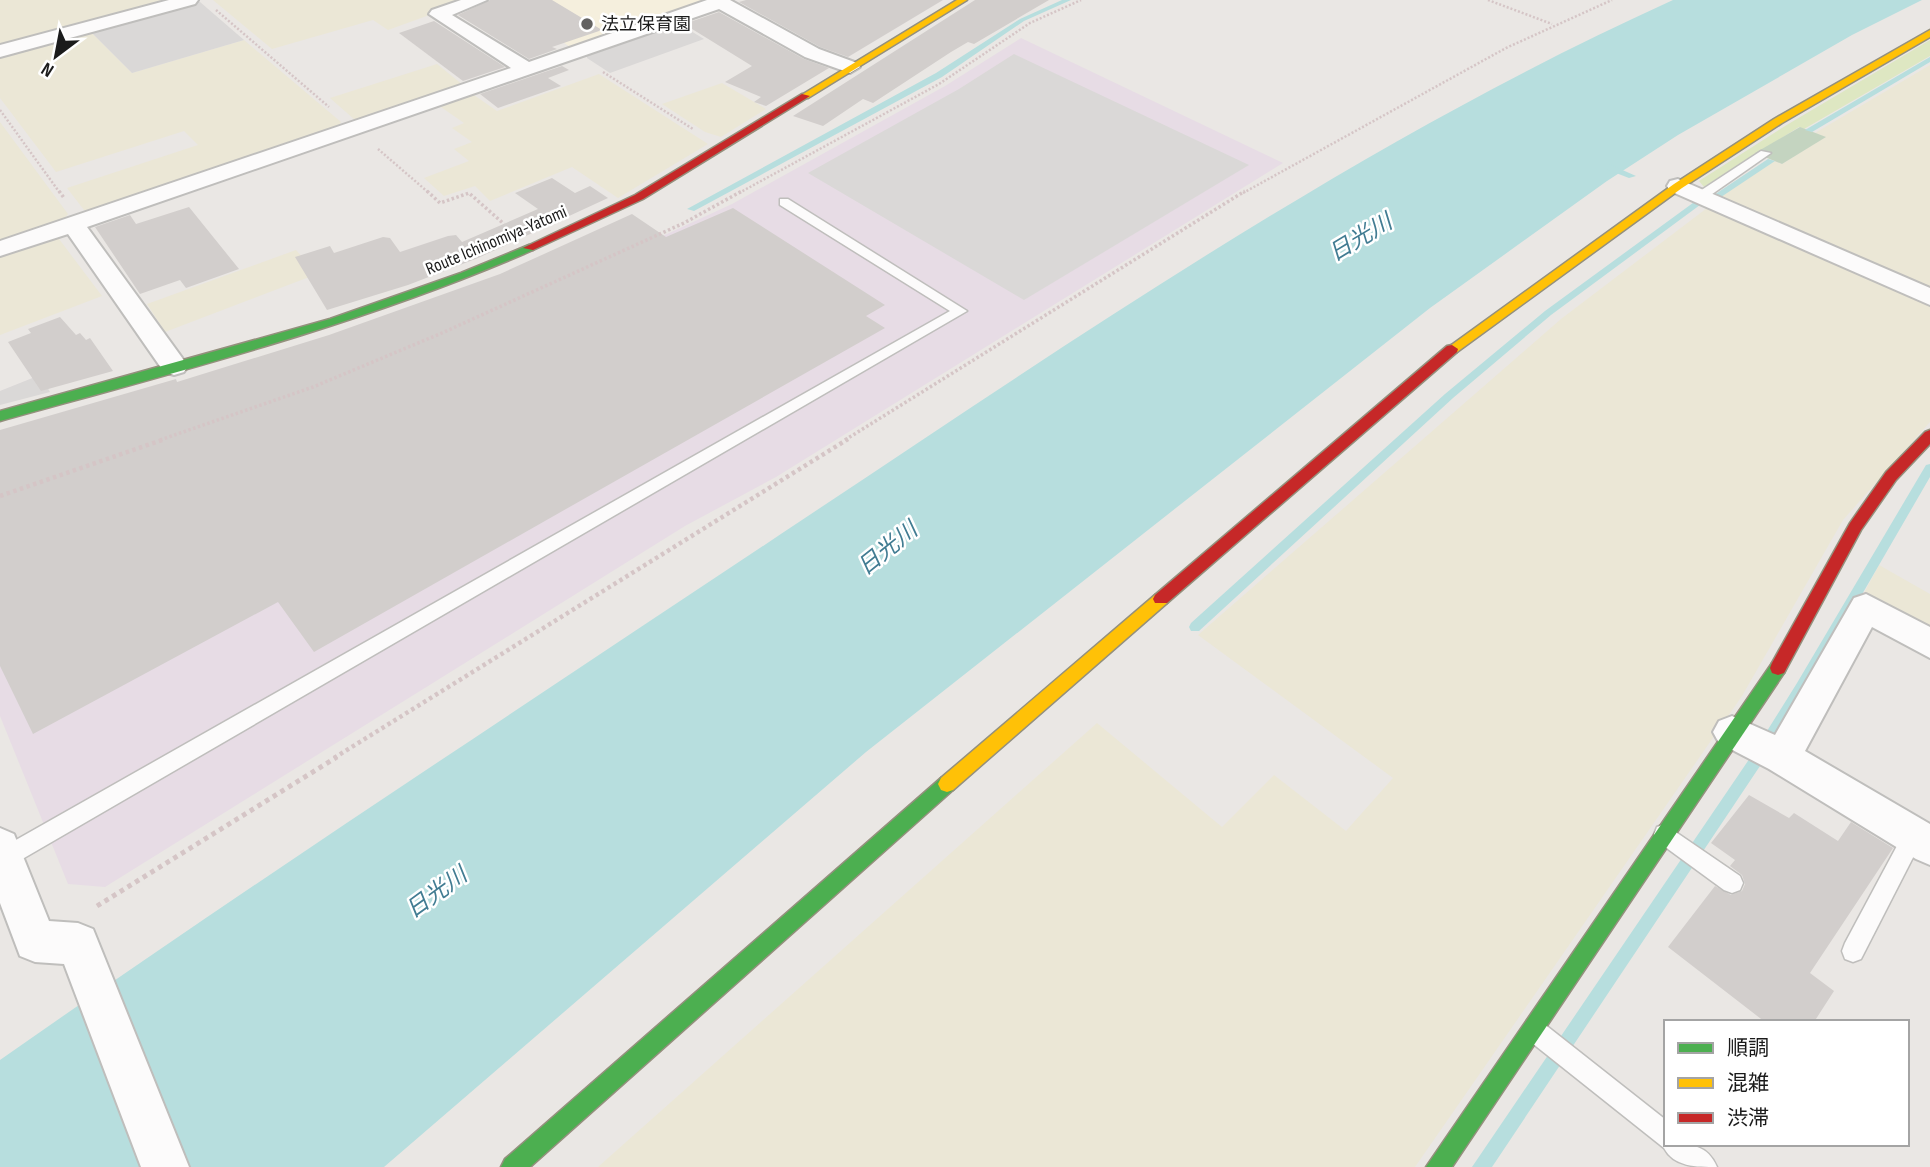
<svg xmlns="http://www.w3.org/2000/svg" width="1930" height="1167" viewBox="0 0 1930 1167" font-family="'Sofia Sans Condensed','Noto Sans JP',sans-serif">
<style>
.industrial{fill:#e7dce5}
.education{fill:#f5efdd}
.farmland{fill:#ebe7d6}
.grass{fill:#dee7c2}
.cemetery{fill:#c4d4c0}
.parking{fill:#dad8d7}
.water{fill:#b7dede}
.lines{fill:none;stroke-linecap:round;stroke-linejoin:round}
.stream{fill:#b7dede;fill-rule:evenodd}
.building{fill:#d2cecc}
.lane-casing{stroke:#bfbebc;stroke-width:3}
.street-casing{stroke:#bfbebc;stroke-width:4}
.fast-casing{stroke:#94907d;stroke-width:3}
.slow-casing{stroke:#94907d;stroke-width:3}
.jam-casing{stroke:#94907d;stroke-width:3}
.path-far3{stroke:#d5c5c6;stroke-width:2.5;stroke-dasharray:2 2;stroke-linecap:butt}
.path-far2{stroke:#d5c5c6;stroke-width:3.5;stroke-dasharray:2.5 2.5;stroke-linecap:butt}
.path-far1{stroke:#d5c5c6;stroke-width:4.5;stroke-dasharray:3.5 3.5;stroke-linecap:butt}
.path{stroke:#d5c5c6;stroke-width:5;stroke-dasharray:4.5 4.5;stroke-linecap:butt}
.lane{fill:#fcfbfb;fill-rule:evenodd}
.street{fill:#fcfbfb;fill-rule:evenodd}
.fast{fill:#4caf50;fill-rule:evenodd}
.slow{fill:#ffc107;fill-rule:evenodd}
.jam{fill:#c62828;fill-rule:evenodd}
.poi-dot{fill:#636261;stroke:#fff;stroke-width:2.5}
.labels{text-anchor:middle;stroke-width:5;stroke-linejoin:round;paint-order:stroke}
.far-poi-label{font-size:18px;fill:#1b1b1b;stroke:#fff;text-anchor:start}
.far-street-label{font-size:18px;fill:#1b1b1b;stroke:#fff}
.water-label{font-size:23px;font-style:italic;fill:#417c92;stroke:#fff}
</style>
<rect width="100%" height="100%" fill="#eae7e4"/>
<path class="industrial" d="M1021,38L1283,163L776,477L685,526L105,887L68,884L0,716V504L446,336L732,204L945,86Z"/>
<path class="education" d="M496,0H704L708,1L572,48Z"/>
<g class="farmland">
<path d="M0,0H179L0,48Z"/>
<path d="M213,0H471L388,30L373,20L272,49Z"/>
<path d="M89,30L132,73L244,40L341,122L337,128L91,210H84L67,188L198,145L184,131L56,172L0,98V54Z"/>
<path d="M437,64L463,85L355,120L330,98Z"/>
<path d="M1930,65V291L1716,198L1774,161L1782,164L1825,137L1815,133Z"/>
<path d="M599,74L708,144L618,198L572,167L490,201L475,186L444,196L424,178L469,161L454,149L472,142L452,128L464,123L438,105L471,93L497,111Z"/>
<path d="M722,83L766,109L721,137L705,132L662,104Z"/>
<path d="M0,122L68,214L63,220L0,242Z"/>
<path d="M1711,205L1930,301V422L1843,520L1742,696L1415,1167H598L1097,723L1222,827L1274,775L1346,831L1393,778L1198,635L1561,319Z"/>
<path d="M56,235L102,296L0,335V255Z"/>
<path d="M296,250L317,274L165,332L147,304Z"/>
<path d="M1879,565L1930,594V636L1862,597Z"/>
</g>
<path class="grass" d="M1930,40V56L1804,129L1799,127L1704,187L1699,181L1785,126Z"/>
<path class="cemetery" d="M1800,127L1826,137L1782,164L1755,153Z"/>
<g class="parking">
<path d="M190,2H200L244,40L132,73L89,30Z"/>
<path d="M676,22L704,39L610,73L587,58V52Z"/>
<path d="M1014,54L1249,165L1024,300L808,173L959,89Z"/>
<path d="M40,375L50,392L0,405V391Z"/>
</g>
<path class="water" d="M1673,0H1922L1852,35L1678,135L1607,181L1430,308L866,752L384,1167H0V1060C264,875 534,699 802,520C1083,333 1364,140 1673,0Z"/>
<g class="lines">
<g class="stream">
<path d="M1062,0H1071L1024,21L942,77L694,211L687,209L936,73L1020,19Z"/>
<path d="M1930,57V62L1812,132L1805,130Z"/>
<path d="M1768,159L1775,161L1718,199L1711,197Z"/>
<path d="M1603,164H1609L1636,176L1629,178L1603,168Z"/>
<path d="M1697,200L1704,202L1551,315L1453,398L1199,631H1191L1189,627L1191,623L1445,394L1545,311Z"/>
<path d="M1930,464V477L1806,691L1762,763L1492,1167H1472L1752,755L1797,683L1926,465Z"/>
</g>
</g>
<g class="building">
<path d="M490,0H552L602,30L552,47L557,49L529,59L458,15Z"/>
<path d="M746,0H943L848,57L820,47L739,2Z"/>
<path d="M975,0H1049L974,44L968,42L951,52L873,103L863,99L823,126L793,116Z"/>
<path d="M719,12L804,59L829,68L766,106L754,102L761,97L725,82L752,66L684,24Z"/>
<path d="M434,21L505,67L463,81L399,33Z"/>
<path d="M562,66L569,70L548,78L561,86L498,108L480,94Z"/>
<path d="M552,178L575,193L590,186L608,198L478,258L408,285L327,310L295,257L330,246L334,253L383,237L390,238L400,252L448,236L456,235L462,242L538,209L515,193Z"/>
<path d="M189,207L239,269L186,288L180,280L140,294L95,227L130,215L136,224Z"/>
<path d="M733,208L885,305L866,316L885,328L314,652L278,602L33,734L0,666V430L176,379L177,382L329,335L500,274L632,214L666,237Z"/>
<path d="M60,317L76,335L80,333L86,340L90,338L113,371L41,391L8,342L31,333L28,329Z"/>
<path d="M1749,795L1789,818L1794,813L1838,841L1851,822L1893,848L1810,973L1834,991L1814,1022H1765L1668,947L1715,886L1731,895L1742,891L1745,884L1742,875L1730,866L1735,860L1711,843Z"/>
</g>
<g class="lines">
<g class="lane-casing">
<g id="lane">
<path d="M1761,151L1771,153L1705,199H1697V193Z"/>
<path d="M780,199H788L967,311L12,865L0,866V849L950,311L780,205Z"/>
<path d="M1664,824L1740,876L1743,883L1740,890L1732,893L1724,890L1657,841L1654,834L1657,827Z"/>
<path d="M1913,826L1920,829L1924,836L1861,959L1853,962L1845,959L1842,951L1845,943L1906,829Z"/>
<path d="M1535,1019L1543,1023L1666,1120V1144C1688,1144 1707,1143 1717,1167C1696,1167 1674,1167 1664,1148L1527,1039L1523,1031L1527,1023Z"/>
</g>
</g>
<g class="street-casing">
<g id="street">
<path d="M169,0H198L195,4L0,57V45Z"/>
<path d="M461,0H487L452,15L529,62L707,0H730L819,49L857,63L860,67L850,73L805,57L719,9L87,227L188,366L184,372L174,375L164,372L68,234L0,256V241L511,68L429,14L432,10Z"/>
<path d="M1678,179L1930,288V305L1670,191L1667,186L1670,181Z"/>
<path d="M1866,594L1930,627V658L1872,627L1805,751L1930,824V865L1916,859L1769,769L1719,743L1713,732L1719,721L1732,716L1775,735L1854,598Z"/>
<path d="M0,828L14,834L49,921L78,923L93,929L189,1167H141L64,964L35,962L20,956L0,903Z"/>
</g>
</g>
<g class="fast-casing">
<g id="fast">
<path d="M529,245L533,246V250C361,325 180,371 0,421V411L330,319L461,273Z"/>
<path d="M1778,661L1784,663L1786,668L1784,673L1452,1167H1426L1772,663Z"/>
<path d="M947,776L953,778L956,784L953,790L530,1167H501L505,1159L941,778Z"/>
</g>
</g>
<g class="slow-casing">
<g id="slow">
<path d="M957,0H967L808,98L800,96Z"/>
<path d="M1930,30V37L1782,123L1682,188L1457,352H1447L1446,349L1674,184L1774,119Z"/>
<path d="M1161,593L1167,595L1169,599L1167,603L953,790L947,792L941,790L938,784L941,778L1155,595Z"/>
</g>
</g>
<g class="jam-casing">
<g id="jam">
<path d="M802,94L810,96L643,199L533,250L523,248L635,195Z"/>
<path d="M1452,345L1458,349L1457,352L1167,603H1155L1153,599L1155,595L1447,346Z"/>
<path d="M1930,430V444L1896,480L1861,530L1784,673L1778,675L1772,673L1770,668L1772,663L1850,523L1886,472L1925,432Z"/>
</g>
</g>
<g class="path-far3">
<path d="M1488,0L1552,24"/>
<path d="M216,10L329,107"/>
<path d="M603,72L693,129"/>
<path d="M0,110L60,193"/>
<path d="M378,149L429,193"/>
<path d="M739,193L939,84L1030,23L1081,0"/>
<path d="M1243,193L1506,48L1612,0"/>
</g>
<g class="path-far2">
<path d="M59,191L64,198"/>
<path d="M427,191L440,203L469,193L504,224"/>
<path d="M160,440L313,387L442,333L684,223L742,191"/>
<path d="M845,440L1245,191"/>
</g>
<g class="path-far1">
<path d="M0,496L165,439"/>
<path d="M334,758L848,439"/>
</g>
<path class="path" d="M97,906L337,757"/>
<use href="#lane" class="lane"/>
<use href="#street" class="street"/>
<use href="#fast" class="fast"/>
<use href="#slow" class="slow"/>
<use href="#jam" class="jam"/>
</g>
<circle class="poi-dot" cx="587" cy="24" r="7"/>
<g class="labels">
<g class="far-poi-label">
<text x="601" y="30">法立保育園</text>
</g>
<g class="far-street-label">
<text transform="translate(496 240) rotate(-23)" y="6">Route Ichinomiya-Yatomi</text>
</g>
<g class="water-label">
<text transform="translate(1360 237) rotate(-31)" y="8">日光川</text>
<text transform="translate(887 548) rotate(-39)" y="8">日光川</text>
<text transform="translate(436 892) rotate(-36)" y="8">日光川</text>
</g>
</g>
<rect x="1664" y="1020" width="245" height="126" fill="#ffffff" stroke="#a4a4a4" stroke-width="2"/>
<rect x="1678" y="1043" width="35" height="10" fill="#4caf50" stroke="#a4a4a4" stroke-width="2"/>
<text x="1727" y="1055" font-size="21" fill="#1b1b1b">順調</text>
<rect x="1678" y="1078" width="35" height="10" fill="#ffc107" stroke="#a4a4a4" stroke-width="2"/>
<text x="1727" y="1090" font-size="21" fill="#1b1b1b">混雑</text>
<rect x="1678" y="1113" width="35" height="10" fill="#c62828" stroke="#a4a4a4" stroke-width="2"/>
<text x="1727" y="1125" font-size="21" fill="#1b1b1b">渋滞</text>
<g transform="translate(56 56) rotate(212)" stroke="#ffffff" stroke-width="5" paint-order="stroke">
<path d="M0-5L12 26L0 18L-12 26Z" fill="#1b1b1b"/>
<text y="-10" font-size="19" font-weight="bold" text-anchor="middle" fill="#1b1b1b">N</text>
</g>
</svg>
